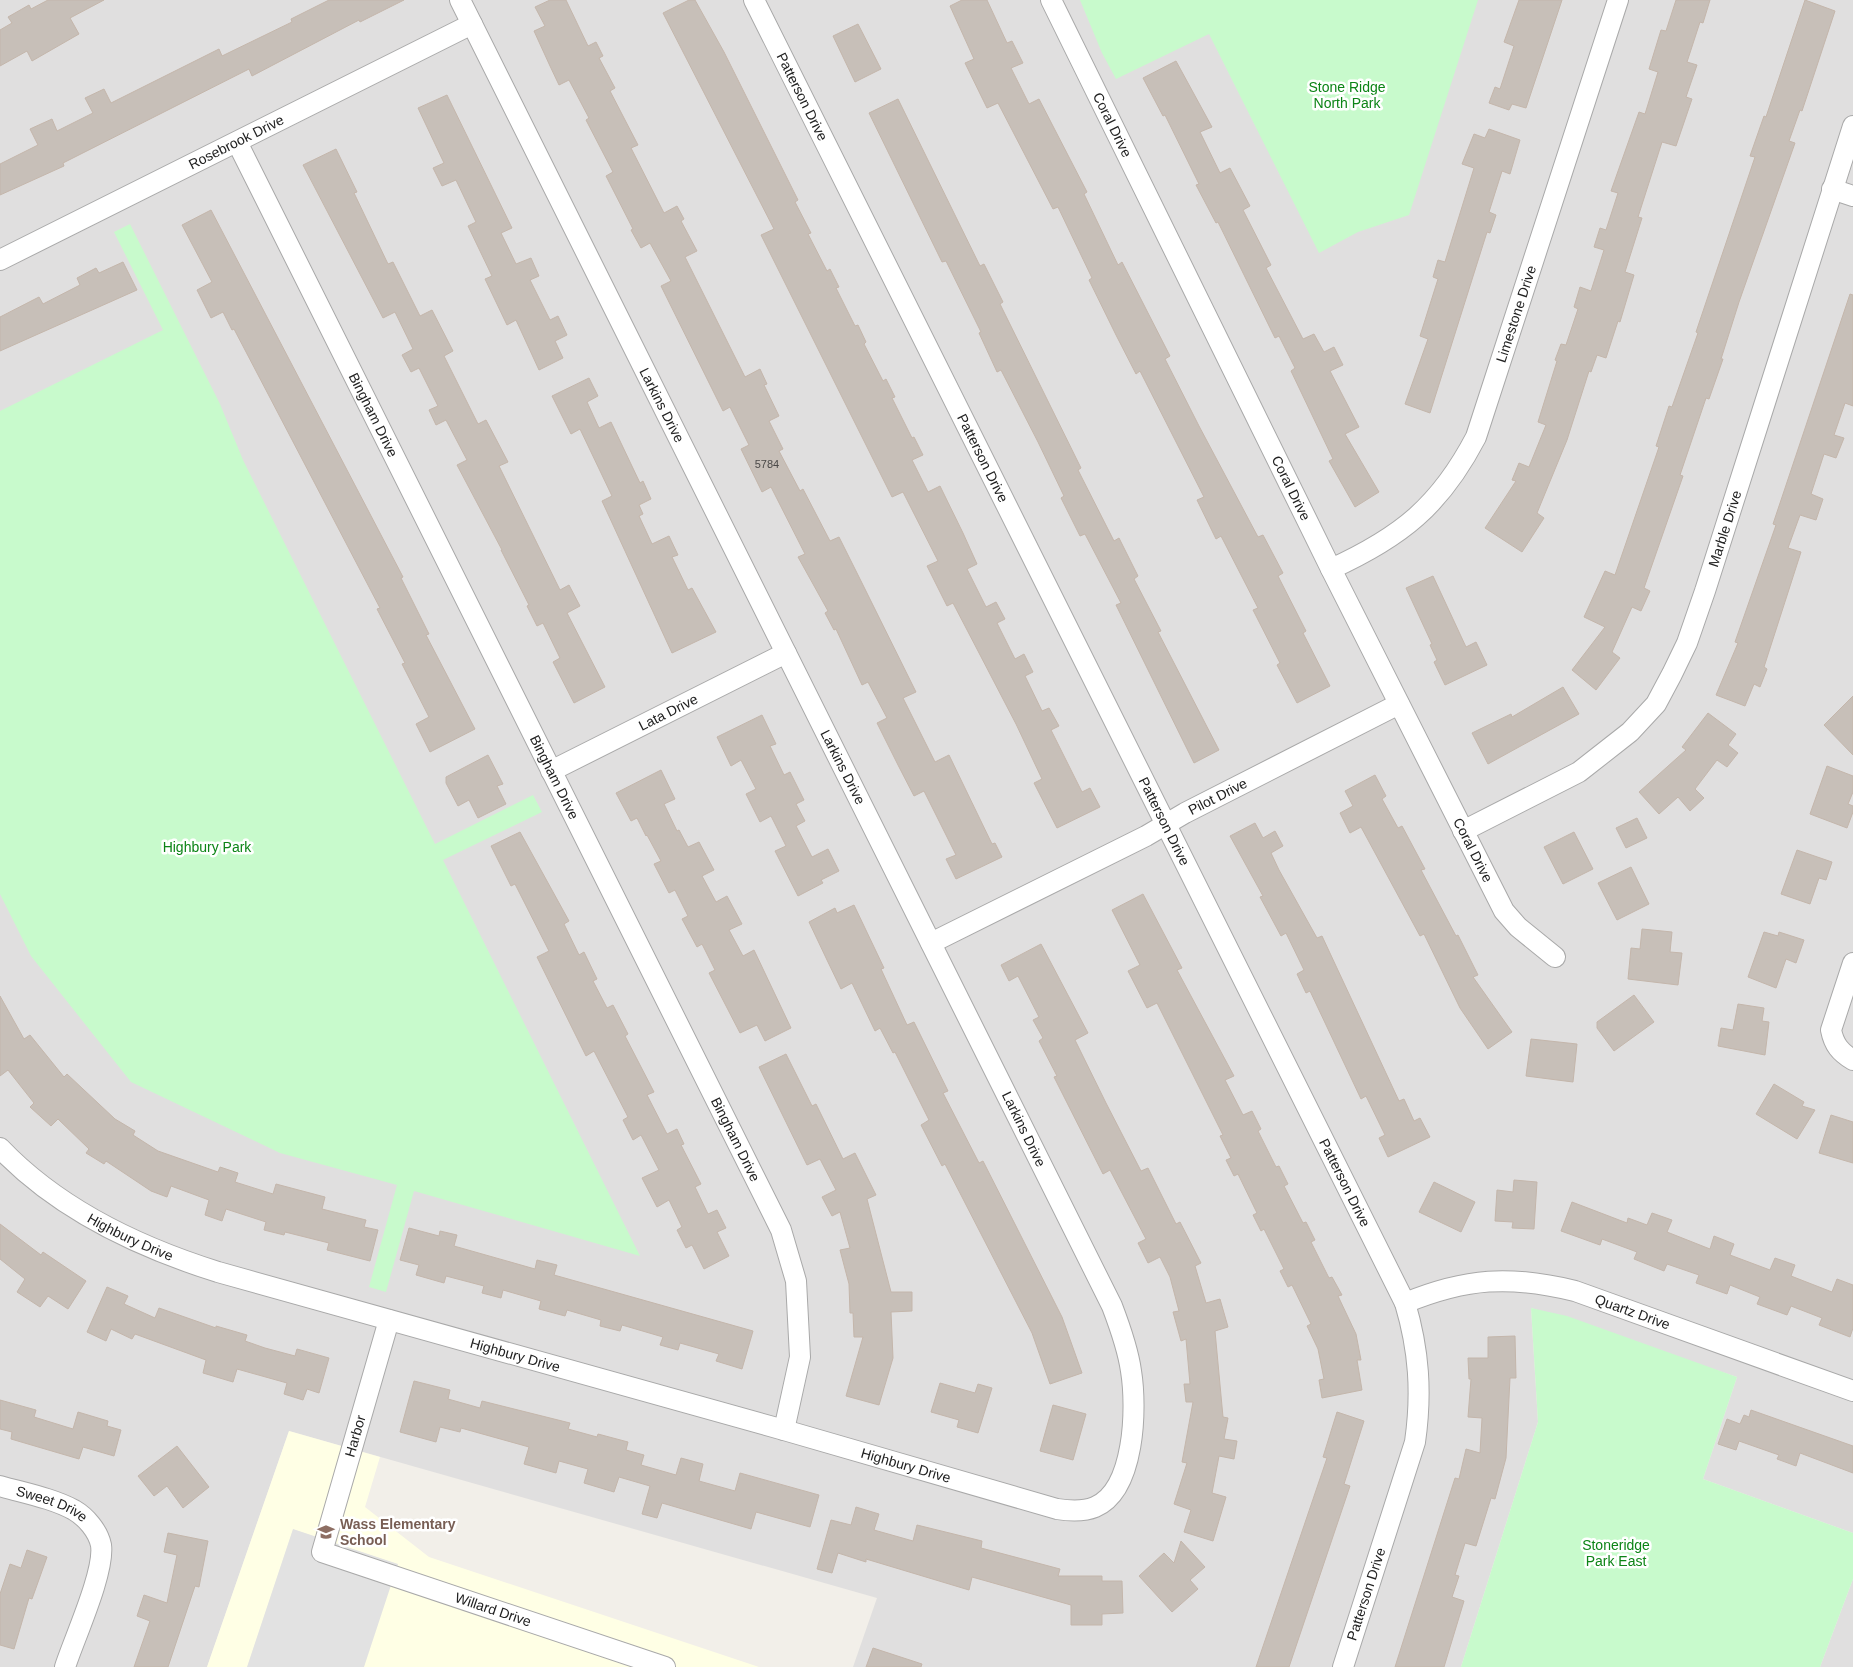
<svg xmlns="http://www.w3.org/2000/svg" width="1853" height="1667" viewBox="0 0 1853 1667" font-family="Helvetica,sans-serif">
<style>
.residential{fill:#e0dfdf}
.education{fill:#ffffe5}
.park{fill:#c8facc}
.parking{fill:#e2e2e2}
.building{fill:#c7bfb8;stroke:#c4b6ab}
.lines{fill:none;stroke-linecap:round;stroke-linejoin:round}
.minor-casing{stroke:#a9a9a9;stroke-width:22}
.minor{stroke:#fff;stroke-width:20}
.labels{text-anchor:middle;stroke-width:5;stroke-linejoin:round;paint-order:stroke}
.number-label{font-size:11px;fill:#4b4948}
.park-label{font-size:14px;fill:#0c8416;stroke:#fff}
.street-label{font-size:14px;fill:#222;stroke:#fff}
.education-label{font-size:14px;font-weight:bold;fill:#785e54;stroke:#fff;text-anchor:start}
</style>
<rect width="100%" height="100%" fill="#f2efe9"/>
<g class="residential">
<path d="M0,0H1853V1533L1703,1479L1737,1377L1531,1308L1538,1422L1461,1667H853L877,1598L289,1431L207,1667H0Z"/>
<path d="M1853,1579V1667H1820Z"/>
</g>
<path class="education" d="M289,1431L380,1457L365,1507L429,1557L759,1667H207Z"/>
<g class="park">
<path d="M1080,0H1478L1409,215L1358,232L1319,253L1209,34L1116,79L1102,53Z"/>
<path d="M130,224L220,404L243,460L435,844L533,795L542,812L443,860L640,1256L414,1191L386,1292L369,1287L397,1185L280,1153L131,1082L31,956L0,894V411L163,330L114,232Z"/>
<path d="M1531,1308L1567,1316L1737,1377L1703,1479L1853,1533V1579L1820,1667H1461L1538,1422Z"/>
</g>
<path class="parking" d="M293,1529L398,1564L364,1667H247Z"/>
<g class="building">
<path d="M48,0H104L70,18L79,34L32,61L27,51L0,66V30L12,23L8,17L29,5L31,9Z"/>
<path d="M329,0H404L360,22L359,20L252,76L249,69L63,163L64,166L0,195V164L38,145L30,129L52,119L57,131L93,113L85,98L104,89L111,103L219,49L222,56L292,22L291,19Z"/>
<path d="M550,0H566L588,46L596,42L603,56L599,58L615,88L610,91L638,145L631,148L664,213L677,206L684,219L681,221L697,251L685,257L745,377L760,369L767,384L764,385L779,416L769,421L783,449L779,451L800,491L803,489L830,541L839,537L861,581L916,692L903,698L935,762L949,755L992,844L995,843L1002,857L956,879L946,859L956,855L924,791L914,796L898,765L877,723L887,718L868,682L862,685L836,629L834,630L825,613L828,611L798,557L805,554L771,487L762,492L741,449L749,445L730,407L723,411L661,286L671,281L650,243L641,248L631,230L633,229L606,176L613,172L586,120L589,118L569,80L559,85L550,66L534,31L545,26L535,7Z"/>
<path d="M689,0H695L724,52L798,200L795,202L811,233L808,234L827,271L830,269L839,287L836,288L855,326L858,325L866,342L864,344L883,381L886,379L895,397L892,398L912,438L914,437L923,455L912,460L928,492L940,486L963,533L977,564L967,569L986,607L996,602L1005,619L997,623L1015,659L1024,654L1033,672L1025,676L1042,711L1049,708L1059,726L1051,730L1082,792L1090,788L1100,807L1057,828L1034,783L1042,779L1016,724L953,603L947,606L927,566L938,561L903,492L892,497L761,235L774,229L663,13Z"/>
<path d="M962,0H987L1007,43L1012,41L1023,63L1011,68L1029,104L1039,99L1087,192L1084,194L1118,265L1122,262L1170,356L1165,359L1199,426L1258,537L1263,535L1283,573L1278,576L1306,631L1303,633L1330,686L1297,703L1277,665L1280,663L1253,610L1258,608L1221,536L1216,539L1197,500L1204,497L1140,371L1136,374L1116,335L1089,280L1092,278L1058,207L1053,209L998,103L987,108L965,63L974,59L950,6Z"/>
<path d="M1519,0H1562L1526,108L1512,104L1509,110L1489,103L1495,87L1500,89L1514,46L1504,42Z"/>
<path d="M1676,0H1710L1703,23L1700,22L1687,62L1697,65L1686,97L1692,99L1676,146L1662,142L1638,217L1642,218L1625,272L1634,275L1620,322L1618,321L1606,358L1597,355L1591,372L1589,371L1567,440L1537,513L1544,518L1522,552L1485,528L1516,481L1512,480L1519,463L1529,467L1546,425L1538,422L1557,361L1555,360L1561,344L1566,345L1578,309L1574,307L1580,287L1591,291L1604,250L1594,247L1600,228L1606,230L1618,193L1611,191L1639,112L1645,114L1658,72L1649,69L1661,30L1666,31Z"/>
<path d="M1805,0L1835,11L1802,111L1800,110L1789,141L1795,143L1739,302L1721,359H1723L1709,399L1706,398L1680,475L1683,476L1644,588L1650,591L1641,611L1632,607L1612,652L1620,658L1596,690L1572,670L1605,627L1584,617L1605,571L1615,575L1659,447L1656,446L1669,406L1672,407L1698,333L1696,332L1755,157L1750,156L1764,116L1766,117Z"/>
<path d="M858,24L881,69L855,82L833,36Z"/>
<path d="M1176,61L1212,127L1200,132L1220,173L1230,168L1250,206L1243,210L1271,265L1266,268L1303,339L1314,334L1324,352L1334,347L1343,365L1330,371L1359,427L1345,434L1379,492L1355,507L1329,461L1333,459L1291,371L1295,368L1279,336L1275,338L1218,222L1216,223L1196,185L1199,184L1165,115L1163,116L1143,78Z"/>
<path d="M447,95L512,228L501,233L516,264L531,258L539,276L530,280L550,320L558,316L567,335L555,341L563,358L539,370L516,320L507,325L485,279L492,276L468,226L476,222L456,180L442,186L433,168L444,163L418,108Z"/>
<path d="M898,99L980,266L984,264L1003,302L1000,304L1081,468L1078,470L1114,541L1119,538L1138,576L1134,579L1161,631L1158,632L1219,750L1194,763L1116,605L1121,603L1085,534L1080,536L1061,498L1064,496L1038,442L1001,370L997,372L979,333L981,332L946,261L942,262L869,113Z"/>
<path d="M1489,129L1520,140L1510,174L1502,171L1489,212L1496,215L1490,233L1487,232L1430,413L1405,404L1428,339L1420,336L1438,279L1433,277L1438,260L1445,262L1474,168L1462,164L1474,134L1485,138Z"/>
<path d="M336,149L357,192L354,193L388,264L393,262L420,316L432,310L453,351L444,356L478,424L486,420L508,462L499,466L560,590L569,585L580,606L567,613L605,687L574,703L553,662L560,658L543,623L537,626L527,606L529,605L501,550H502L457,465L467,460L446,420L436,425L429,410L438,406L419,368L411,372L402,355L413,349L395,312L383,318L303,165Z"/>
<path d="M211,210L403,577L401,578L429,634L426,635L475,729L430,752L416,724L429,717L402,664L405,663L377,609L380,608L234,329L232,330L223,312L211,318L197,290L212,282L182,225Z"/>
<path d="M123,262L137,290L0,351V317L39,297L43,304L80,285L77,278L96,268L99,273Z"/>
<path d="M1850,294L1853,295V406L1845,403L1834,435L1844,438L1836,458L1824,454L1811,494L1823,499L1816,520L1800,515L1788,548L1801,552L1764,667L1767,669L1760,687L1754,684L1745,706L1716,695L1738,643L1735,642L1776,525L1773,524Z"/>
<path d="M589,378L598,396L587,402L599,428L611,422L640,483L643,481L651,499L639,505L643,514L639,516L652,544L669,536L678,555L672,557L688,590L692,588L716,632L672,653L602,501L612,496L580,429L571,434L552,396Z"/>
<path d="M1433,576L1466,647L1476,642L1487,665L1445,685L1434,662L1437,660L1430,645L1432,644L1406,588Z"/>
<path d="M1563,687L1579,714L1488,764L1472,733L1511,714L1512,717Z"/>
<path d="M1853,696V755L1824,725Z"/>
<path d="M1708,713L1736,734L1728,745L1738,753L1727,767L1717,760L1695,789L1704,798L1690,811L1678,797L1659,814L1639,792L1686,750L1682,747Z"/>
<path d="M762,715L776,744L770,746L784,775L790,772L804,800L796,804L805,821L796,826L812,857L828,849L839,871L821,880L823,883L798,896L775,851L786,846L771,816L760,822L746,794L756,789L741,760L731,766L717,737Z"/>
<path d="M488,755L503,784L497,786L506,804L478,818L469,800L458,806L446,783V777Z"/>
<path d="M1827,766L1853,776V792L1848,804L1853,806V812L1847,828L1810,814Z"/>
<path d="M661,770L675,799L664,804L677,831L679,830L688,847L699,842L714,870L702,876L716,902L727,896L742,924L729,930L743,956L754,950L791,1028L765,1041L757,1025L740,1033L709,973L715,970L702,944L697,947L682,919L688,916L675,890L669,893L654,864L661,861L647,835L646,836L637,818L631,821L616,793Z"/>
<path d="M1375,775L1386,796L1382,799L1398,828L1402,826L1425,869L1421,870L1456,936L1458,935L1478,975L1473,977L1512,1032L1488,1049L1460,1008L1424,934L1420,936L1361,827L1350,833L1340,813L1353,806L1345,791Z"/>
<path d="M1637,818L1647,838L1626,848L1616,828Z"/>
<path d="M1255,823L1263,838L1275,831L1283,846L1271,853L1279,870L1317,938L1322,936L1399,1101L1404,1099L1414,1121L1420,1118L1430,1137L1388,1157L1379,1138L1385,1135L1366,1096L1361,1099L1310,991L1306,993L1297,974L1304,970L1286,933L1281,936L1260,897L1263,896L1230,836Z"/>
<path d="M520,832L569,921L564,924L579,955L584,952L597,979L593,981L607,1008L613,1005L628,1034L625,1036L654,1092L647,1095L667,1134L677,1129L684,1144L681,1145L701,1184L695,1187L708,1214L717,1210L726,1228L717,1232L729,1256L704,1269L692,1245L686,1248L677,1230L682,1227L669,1200L657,1207L642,1178L659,1170L641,1135L633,1140L623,1120L628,1117L594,1051L586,1056L537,957L549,951L515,884L511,886L491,846Z"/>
<path d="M1574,832L1593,869L1563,884L1544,847Z"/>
<path d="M1797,850L1832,862L1826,880L1819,878L1810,904L1781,894Z"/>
<path d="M1631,867L1649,904L1617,920L1598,883Z"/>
<path d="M1143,894L1182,968L1177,970L1234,1076L1225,1080L1243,1115L1252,1111L1261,1129L1258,1131L1276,1167L1279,1166L1288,1184L1284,1186L1303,1223L1306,1222L1315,1240L1311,1242L1329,1278L1332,1277L1342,1295L1338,1296L1356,1334L1361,1360H1357L1362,1390L1322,1398L1319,1380L1324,1379L1318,1349L1307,1326L1311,1324L1292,1285L1288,1287L1280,1271L1284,1269L1264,1229L1261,1231L1253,1215L1257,1213L1238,1174L1234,1176L1226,1160L1231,1158L1220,1136L1223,1135L1157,1003L1147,1008L1128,971L1140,965L1112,910Z"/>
<path d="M854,905L884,968L881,969L907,1025L914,1022L948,1091L943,1093L979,1163L983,1161L1062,1317L1082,1373L1050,1384L1032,1333L945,1164L942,1166L921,1125L929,1120L895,1052L893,1053L880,1028L875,1031L852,983L841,989L827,960L809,922L835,908L837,913Z"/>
<path d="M1642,929L1672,932L1670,952L1682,953L1678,985L1628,979L1631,948L1640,949Z"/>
<path d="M1764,932L1778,936L1779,932L1804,940L1796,963L1786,959L1776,988L1748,977Z"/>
<path d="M1041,944L1088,1033L1075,1040L1106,1103L1141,1171L1148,1168L1176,1224L1180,1222L1201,1263L1195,1266L1206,1303L1220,1299L1228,1327L1215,1331L1223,1417L1228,1418L1224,1439L1237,1441L1234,1459L1219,1456L1212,1493L1226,1497L1213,1541L1184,1532L1191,1510L1174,1504L1187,1463L1182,1462L1193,1402H1186L1184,1384H1190L1186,1339L1181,1341L1173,1312L1179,1311L1170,1277L1160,1257L1148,1263L1138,1243L1146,1239L1110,1170L1103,1174L1054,1077L1057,1076L1039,1041L1043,1038L1033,1020L1039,1017L1018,976L1009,981L1001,965Z"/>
<path d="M1634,995L1654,1022L1614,1051L1597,1028V1022Z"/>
<path d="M0,996L24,1039L30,1035L64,1077L67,1074L115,1119L135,1131L133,1135L158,1151L218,1172L220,1167L238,1173L235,1182L273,1194L276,1184L325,1197L322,1209L366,1220L364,1227L378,1230L370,1261L327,1250L329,1243L285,1232L284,1235L264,1230L266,1222L226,1209L222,1221L205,1215L209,1200L171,1186L167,1197L151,1191L106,1161L104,1164L86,1153L89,1149L58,1119L51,1126L30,1107L34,1103L8,1070L0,1076Z"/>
<path d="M1738,1004L1764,1008L1762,1021L1769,1022L1765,1055L1718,1046L1721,1028L1733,1030Z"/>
<path d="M1531,1039L1577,1044L1573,1082L1526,1076Z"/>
<path d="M786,1054L812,1106L816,1104L843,1159L855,1153L876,1195L867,1199L891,1292H912V1311L891,1312L893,1358L879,1405L846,1396L863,1337H854L853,1313H850L849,1284L840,1250L850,1248L840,1212L832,1216L822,1197L836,1190L820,1159L807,1165L759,1067Z"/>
<path d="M1774,1084L1804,1102L1802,1106L1815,1110L1797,1139L1756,1114Z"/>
<path d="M1831,1115L1853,1122V1163L1819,1153Z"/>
<path d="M1514,1180L1537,1182L1534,1229L1512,1228L1513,1222L1495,1221L1497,1190L1513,1192Z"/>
<path d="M1434,1182L1475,1202L1461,1232L1419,1212Z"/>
<path d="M1572,1202L1627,1223L1628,1218L1647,1225L1652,1213L1672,1220L1667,1232L1710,1249L1714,1236L1734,1244L1730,1255L1770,1270L1775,1258L1795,1265L1791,1276L1832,1292L1837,1279L1853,1285V1328L1850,1337L1819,1325L1822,1318L1791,1306L1787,1315L1757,1304L1760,1297L1730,1285L1727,1294L1696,1283L1699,1275L1667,1264L1664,1271L1634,1259L1637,1252L1602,1239L1600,1245L1561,1231Z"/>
<path d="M0,1224L41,1255L43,1252L86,1281L68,1309L48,1296L40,1307L17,1292L25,1279L0,1259Z"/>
<path d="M409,1228L439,1236L440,1231L457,1235L454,1246L535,1269L537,1260L557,1265L554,1275L753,1331L742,1369L716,1361L719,1354L680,1343L678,1350L660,1345L663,1337L622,1325L620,1331L600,1326L601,1320L567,1310L565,1316L539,1309L541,1301L503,1290L501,1298L482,1293L484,1286L446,1276L444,1283L416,1275L419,1265L400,1260Z"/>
<path d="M107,1287L128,1296L124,1304L155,1318L159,1308L216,1328V1326L247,1335L245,1341L265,1348L295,1356L297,1349L329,1358L319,1393L307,1389L303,1400L284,1394L287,1383L237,1369L233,1382L203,1373L206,1360L135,1334L132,1339L111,1329L106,1341L87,1332Z"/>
<path d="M1515,1336L1516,1378H1510L1506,1458L1495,1499L1491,1498L1476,1546L1465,1543L1455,1575L1459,1576L1452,1597L1464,1601L1444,1667H1395L1455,1478L1459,1479L1466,1449L1480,1453L1482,1418L1468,1417L1471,1379H1469L1468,1358H1488V1337Z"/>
<path d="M414,1381L450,1390L448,1399L480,1408L482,1401L570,1423L568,1429L597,1437L598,1434L628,1442L626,1450L644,1455L641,1465L676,1475L681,1458L703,1464L699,1481L735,1491L740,1473L819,1495L810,1527L756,1512L751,1529L662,1503L657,1518L642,1514L650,1486L619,1477L614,1492L584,1483L588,1469L559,1461L556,1473L524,1464L529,1447L461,1428L460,1432L440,1427L436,1442L400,1432Z"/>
<path d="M940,1383L975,1393L978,1384L992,1388L978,1433L957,1427L959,1420L931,1412Z"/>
<path d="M0,1400L36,1410L34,1417L73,1429L78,1412L108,1421L107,1426L121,1430L114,1456L83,1447L79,1459L11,1439L12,1432L0,1429Z"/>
<path d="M1053,1405L1086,1414L1073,1460L1040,1451Z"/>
<path d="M1751,1410L1853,1446V1473L1800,1453L1796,1466L1777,1459L1779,1455L1739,1441L1736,1450L1718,1444L1727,1419L1740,1424L1744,1415L1749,1417Z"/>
<path d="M1337,1412L1364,1421L1344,1484L1350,1486L1289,1667H1256L1327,1458L1323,1457Z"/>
<path d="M177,1446L209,1487L183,1508L167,1486L154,1496L138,1476Z"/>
<path d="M856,1507L879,1514L874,1530L913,1541L917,1525L982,1541L981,1548L1060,1569L1058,1576H1102V1581H1122L1123,1613L1102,1614V1625H1071V1605L972,1577L969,1590L866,1559V1562L838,1553L832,1573L817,1569L831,1520L851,1525Z"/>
<path d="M168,1533L208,1541L199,1587L195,1586L168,1667H134L150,1621L137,1616L144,1595L167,1603L177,1555L164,1552Z"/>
<path d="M1181,1541L1205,1567L1190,1580L1198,1589L1172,1612L1139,1576L1164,1553L1174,1563Z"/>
<path d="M27,1550L47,1557L32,1599L29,1598L14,1649L0,1645V1594L10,1564L21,1568Z"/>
<path d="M873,1648L922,1664L921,1667H866Z"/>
</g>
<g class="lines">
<g class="minor-casing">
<g id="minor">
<path id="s1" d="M754,0L1405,1303C1419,1350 1422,1393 1415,1442L1343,1667"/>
<path id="s2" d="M1051,0L1331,569L1504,911L1518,927L1555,957"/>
<path id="s3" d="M237,142L781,1230L796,1281L800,1357L784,1430"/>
<path d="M1832,189L1853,196"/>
<path id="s4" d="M0,260L472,24"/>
<path id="s5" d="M1331,569C1401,537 1440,506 1476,437L1618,0"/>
<path id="s6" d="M551,771L786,653"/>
<path id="s7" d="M1463,831L1579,772L1630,732L1656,704L1672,674L1687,643L1705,591L1853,126"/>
<path id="s8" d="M931,943L1146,836L1185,813L1399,704"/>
<path d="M1853,963L1831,1030C1834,1045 1840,1052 1853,1060"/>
<path id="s9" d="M0,1148C59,1210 138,1247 218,1272L784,1430L1057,1509C1070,1511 1083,1512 1095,1507C1135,1490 1137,1408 1131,1371C1128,1349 1120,1327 1112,1306L460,0"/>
<path id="s10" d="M1405,1303C1466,1278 1510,1275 1575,1291L1853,1391"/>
<path id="s11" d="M389,1320L322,1552L665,1667"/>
<path id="s12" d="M0,1486C24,1493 52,1498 74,1510C86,1517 98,1531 101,1545C105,1572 74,1639 65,1667"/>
</g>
</g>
<use href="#minor" class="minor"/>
</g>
<defs>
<g id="school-bare" transform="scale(1.35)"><path d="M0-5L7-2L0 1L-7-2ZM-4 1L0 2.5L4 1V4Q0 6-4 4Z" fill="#8d6e63" stroke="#fff" stroke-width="2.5" paint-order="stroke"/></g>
</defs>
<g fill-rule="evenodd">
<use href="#school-bare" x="326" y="1532"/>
</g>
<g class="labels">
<g class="number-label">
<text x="767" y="468">5784</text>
</g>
<g class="park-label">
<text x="1347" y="92">Stone Ridge<tspan x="1347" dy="16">North Park</tspan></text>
<text x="207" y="852">Highbury Park</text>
<text x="1616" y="1550">Stoneridge<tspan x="1616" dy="16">Park East</tspan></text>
</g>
<g class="street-label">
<text dy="5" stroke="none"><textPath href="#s1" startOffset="108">Patterson Drive</textPath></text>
<text dy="5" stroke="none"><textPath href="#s2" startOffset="139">Coral Drive</textPath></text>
<text dy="5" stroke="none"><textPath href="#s4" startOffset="264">Rosebrook Drive</textPath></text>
<text dy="5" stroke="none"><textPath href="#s5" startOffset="330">Limestone Drive</textPath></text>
<text transform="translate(662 405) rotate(63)" y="5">Larkins Drive</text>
<text dy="5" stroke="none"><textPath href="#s3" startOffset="305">Bingham Drive</textPath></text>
<text dy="5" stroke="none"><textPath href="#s1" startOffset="512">Patterson Drive</textPath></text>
<text dy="5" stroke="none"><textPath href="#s2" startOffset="544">Coral Drive</textPath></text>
<text dy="5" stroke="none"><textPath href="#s7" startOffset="422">Marble Drive</textPath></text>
<text dy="5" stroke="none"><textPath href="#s6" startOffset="131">Lata Drive</textPath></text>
<text transform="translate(843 767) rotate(63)" y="5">Larkins Drive</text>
<text dy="5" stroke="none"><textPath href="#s3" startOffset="710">Bingham Drive</textPath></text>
<text dy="5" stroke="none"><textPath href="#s8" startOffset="322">Pilot Drive</textPath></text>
<text dy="5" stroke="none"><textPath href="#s1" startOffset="918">Patterson Drive</textPath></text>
<text dy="5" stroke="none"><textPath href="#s2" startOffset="949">Coral Drive</textPath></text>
<text transform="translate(1024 1129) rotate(64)" y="5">Larkins Drive</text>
<text dy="5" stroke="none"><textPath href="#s3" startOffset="1115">Bingham Drive</textPath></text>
<text dy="5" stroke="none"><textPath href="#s1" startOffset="1322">Patterson Drive</textPath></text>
<text dy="5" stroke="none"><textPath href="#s9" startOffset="159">Highbury Drive</textPath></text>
<text dy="5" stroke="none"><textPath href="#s10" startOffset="235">Quartz Drive</textPath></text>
<text dy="5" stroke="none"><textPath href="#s9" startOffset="562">Highbury Drive</textPath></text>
<text transform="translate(355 1436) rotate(-74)" y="5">Harbor</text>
<text dy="5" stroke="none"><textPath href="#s9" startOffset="968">Highbury Drive</textPath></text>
<text dy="5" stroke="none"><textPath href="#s12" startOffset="55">Sweet Drive</textPath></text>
<text transform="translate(1366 1594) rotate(-72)" y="5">Patterson Drive</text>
<text dy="5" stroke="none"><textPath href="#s11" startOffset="422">Willard Drive</textPath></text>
</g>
<g class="education-label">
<text x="340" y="1529">Wass Elementary<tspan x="340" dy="16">School</tspan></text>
</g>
</g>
</svg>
